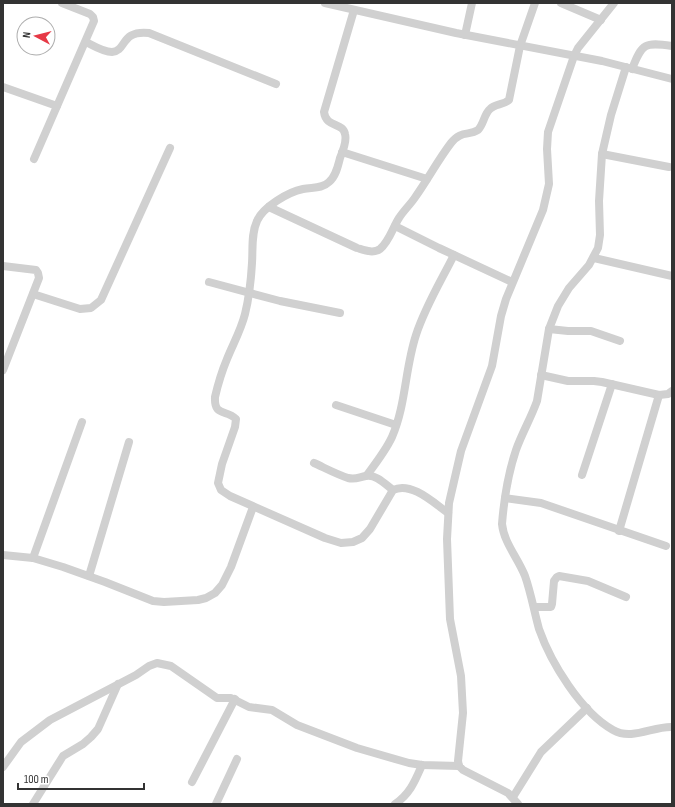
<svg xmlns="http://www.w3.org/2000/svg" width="675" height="807" viewBox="0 0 675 807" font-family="'Sofia Sans Condensed',sans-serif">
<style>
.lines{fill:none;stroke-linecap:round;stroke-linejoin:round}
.street{stroke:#d0d0d0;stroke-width:8}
</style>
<rect width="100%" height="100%" fill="#fff"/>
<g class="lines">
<g class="street">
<path d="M325,3L456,33L602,61L672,79"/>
<path d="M561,3L601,20"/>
<path d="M354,10L324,112C326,128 343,122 345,134C347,141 343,151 340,158C338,166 336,176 329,182C322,189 312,187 303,189C288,192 263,207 257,221C251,234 253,249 252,263C251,280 249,298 245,314C241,330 233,344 227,359C222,371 218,384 215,397C214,417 226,409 236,419L235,427L222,464L218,483L221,490L230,496L325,538L341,543L353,542L362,538L370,529L393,490C411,481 434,503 448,513"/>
<path d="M465,35L472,3"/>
<path d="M86,42C94,46 103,52 112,52C127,51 120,30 149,33L276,84"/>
<path d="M626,67L611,115L602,154L599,201L600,235L598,248L589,265L569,288L558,306L549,329L537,401C531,418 522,433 516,450C508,474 504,499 502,524C504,543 518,558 525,576C531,593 534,611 539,629C551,663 581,712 613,730C632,741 653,726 672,727"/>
<path d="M632,69C642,43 645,42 672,46"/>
<path d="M3,87L57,106"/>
<path d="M342,152L427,179"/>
<path d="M602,154L669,167"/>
<path d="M34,159L94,21L93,17L90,14L62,3"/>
<path d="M269,207L357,248C364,250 373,254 380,249C389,242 393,227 399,218C404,210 411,204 416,196C428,179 438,160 451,143C461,130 469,136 478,130C484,124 484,114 490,109C495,104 503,105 509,100L520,46L535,3"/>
<path d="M395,226L439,248L512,282"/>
<path d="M594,258L672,276"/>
<path d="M3,266L36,270L38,273L39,278L3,370"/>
<path d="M209,282L280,301L340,313"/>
<path d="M33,294L80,309L91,308L101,300L170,148"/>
<path d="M549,329L568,331H591L620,341"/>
<path d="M541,375L568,381H594L602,382L659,395L668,394L672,391"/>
<path d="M336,405L396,425"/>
<path d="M314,463C325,468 336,474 348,478C356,480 359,477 366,476C376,474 386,485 393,490"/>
<path d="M367,475C376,463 386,450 392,437C406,405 405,368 416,335C425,307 441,281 454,255"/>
<path d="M582,475L612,384"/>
<path d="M505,498L541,503L666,546"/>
<path d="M619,531L659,395"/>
<path d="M3,555L33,558L63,567L105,582L153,601L164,602L198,600L206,598L215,593L222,585L231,567L253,507"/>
<path d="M33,558L82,422"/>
<path d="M89,576L129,442"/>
<path d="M534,607H551L552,604L554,581L557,577L559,576L588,581L626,597"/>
<path d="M3,767L21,742L50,720L136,675L149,666L157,663L171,666L217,698H231L249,707L272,710L297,725L357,748L409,763L422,765L459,766"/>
<path d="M192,782L235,699"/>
<path d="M513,797L541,752L587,708"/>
<path d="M33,804L63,756L83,744L91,737L98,729L118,684"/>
<path d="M216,804L237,759"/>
<path d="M395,804C410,794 415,781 422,765"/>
<path d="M518,804L508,793L463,770L459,766L458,761L463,713L461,676L450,619L447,539L449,503L461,451L492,366L501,316L506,299L543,210L549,184L547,149L548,132L574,56L578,48L614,3"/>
</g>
</g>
<rect width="675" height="807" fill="none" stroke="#333333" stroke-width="8"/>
<g transform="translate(36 36) rotate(277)"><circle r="19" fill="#ffffff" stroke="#adadad"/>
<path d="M0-3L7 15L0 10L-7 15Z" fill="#e63946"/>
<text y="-6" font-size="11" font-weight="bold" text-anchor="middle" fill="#333333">N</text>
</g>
<path d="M18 783v6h126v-6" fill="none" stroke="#333333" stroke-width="2"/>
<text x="24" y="783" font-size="12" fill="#333333" stroke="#ffffff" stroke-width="3" paint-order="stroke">100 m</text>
</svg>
